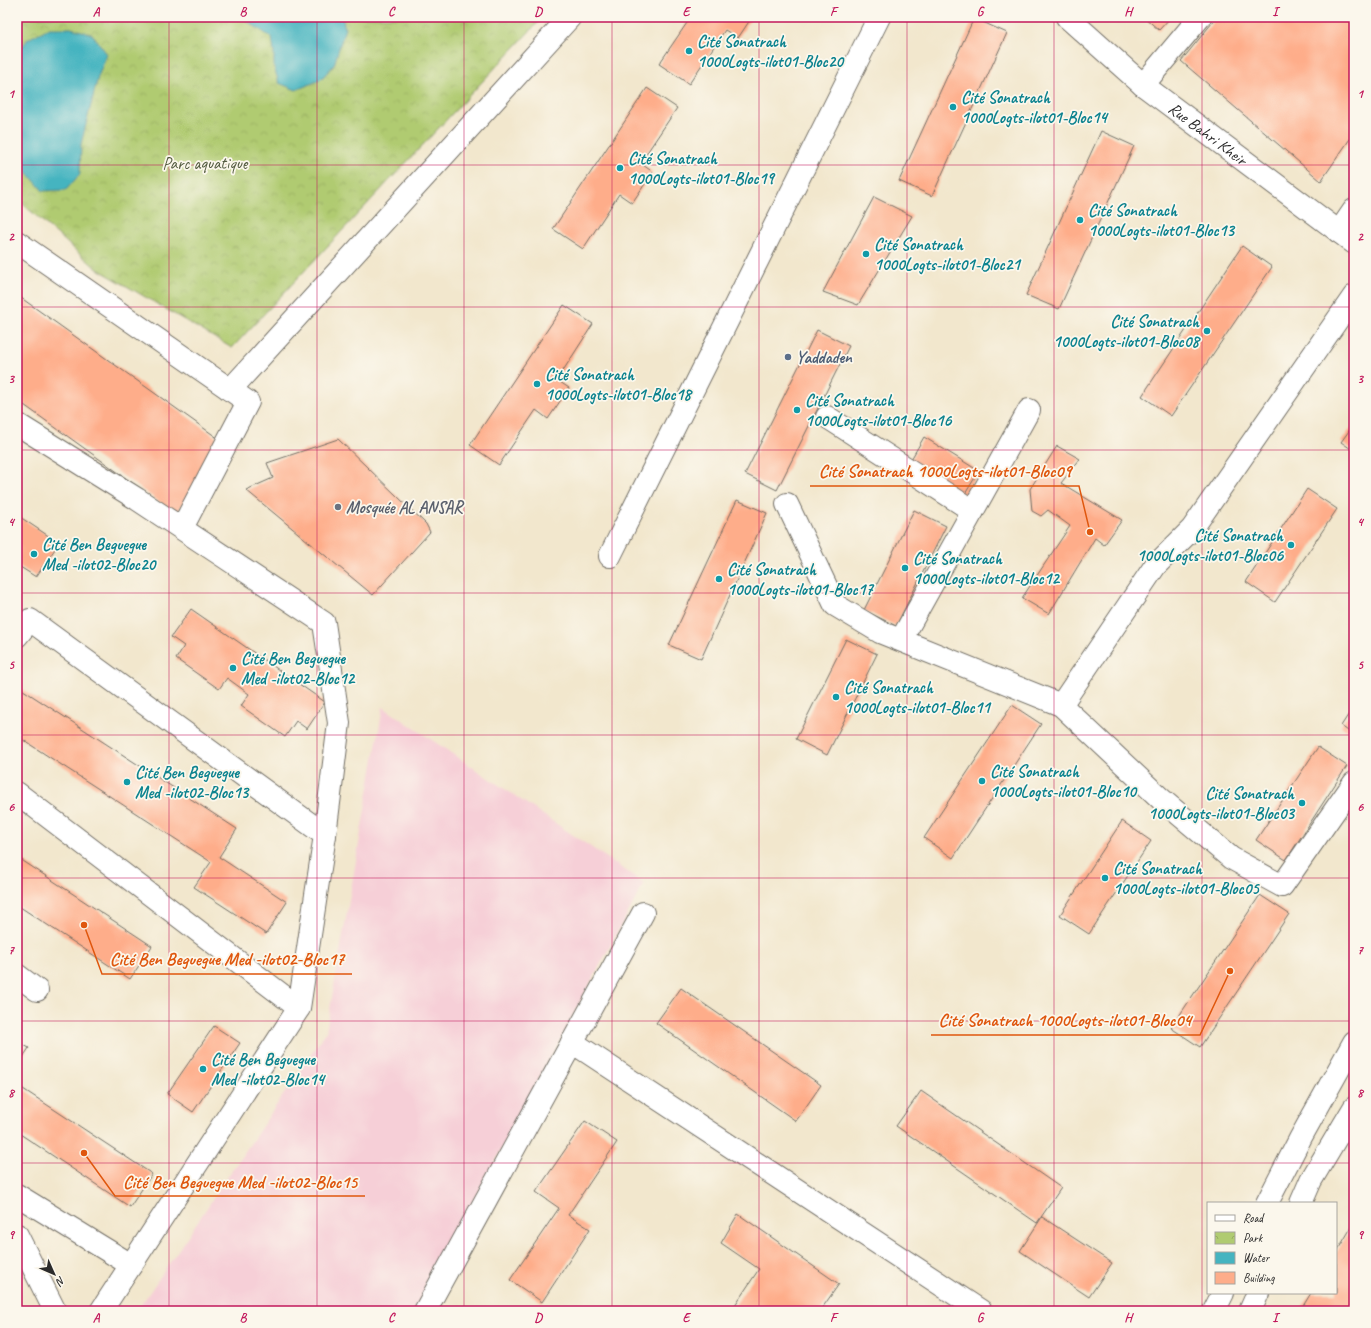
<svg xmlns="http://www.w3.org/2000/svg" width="1371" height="1328" viewBox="0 0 1371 1328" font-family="Caveat,sans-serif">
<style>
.built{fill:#f6cfd7}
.park{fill:url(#park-crowns);stroke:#6e7b4e}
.water{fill:#45b4c0;stroke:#387076}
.building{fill:#fead8a}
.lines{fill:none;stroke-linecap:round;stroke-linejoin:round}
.minor-casing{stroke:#716d64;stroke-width:24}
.tertiary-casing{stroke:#716d64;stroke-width:24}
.secondary-casing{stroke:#716d64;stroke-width:24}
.minor{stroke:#fff;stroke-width:22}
.tertiary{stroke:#fff;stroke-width:22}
.secondary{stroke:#fff;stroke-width:22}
.grid{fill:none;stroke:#c2185b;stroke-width:1;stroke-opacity:0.55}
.culture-dot{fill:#0f9aa8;stroke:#fbf7ec;stroke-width:1.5}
.service-dot{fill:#5c6f8a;stroke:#fbf7ec;stroke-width:1.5}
.worship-dot{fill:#6b7280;stroke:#fbf7ec;stroke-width:1.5}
.labels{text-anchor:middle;stroke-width:3.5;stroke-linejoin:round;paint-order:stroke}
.culture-label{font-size:17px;font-weight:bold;fill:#0d838f;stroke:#fbf7ec;text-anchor:start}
.street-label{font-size:17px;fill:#2b2b2b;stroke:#fbf7ec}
.park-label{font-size:17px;fill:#535b40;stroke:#fbf7ec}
.service-label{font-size:17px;font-weight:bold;fill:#4e5e75;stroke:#fbf7ec;text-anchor:start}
.worship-label{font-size:17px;font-weight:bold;fill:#5b616d;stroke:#fbf7ec;text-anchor:start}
.leader{fill:none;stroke:#df570e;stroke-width:1.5}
.callout-dot{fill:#df570e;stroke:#fbf7ec;stroke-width:1.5}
.callout-label{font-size:18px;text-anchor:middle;font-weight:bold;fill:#df570e;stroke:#fbf7ec;stroke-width:3.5;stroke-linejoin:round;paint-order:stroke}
.neatline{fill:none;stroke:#c2185b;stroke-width:1.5}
.grid-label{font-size:13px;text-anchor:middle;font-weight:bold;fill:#c2185b}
</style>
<defs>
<pattern id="park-crowns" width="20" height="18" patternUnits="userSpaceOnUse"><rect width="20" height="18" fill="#b0cb71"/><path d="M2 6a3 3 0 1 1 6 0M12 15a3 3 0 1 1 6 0" fill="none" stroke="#98ae62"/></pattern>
</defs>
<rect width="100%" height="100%" fill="#fbf7ec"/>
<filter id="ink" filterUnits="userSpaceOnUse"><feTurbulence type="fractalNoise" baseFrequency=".025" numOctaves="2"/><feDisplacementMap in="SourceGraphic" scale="8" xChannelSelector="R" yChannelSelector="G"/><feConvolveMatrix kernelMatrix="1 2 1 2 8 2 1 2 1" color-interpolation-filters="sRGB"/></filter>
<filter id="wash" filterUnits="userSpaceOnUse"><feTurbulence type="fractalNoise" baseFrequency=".012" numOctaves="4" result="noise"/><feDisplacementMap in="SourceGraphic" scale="16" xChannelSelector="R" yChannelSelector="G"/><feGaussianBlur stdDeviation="0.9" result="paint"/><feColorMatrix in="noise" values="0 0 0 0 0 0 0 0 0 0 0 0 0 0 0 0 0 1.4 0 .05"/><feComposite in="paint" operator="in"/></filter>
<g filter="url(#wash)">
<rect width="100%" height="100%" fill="#f2e7cd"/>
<path class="built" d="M383,707L644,883L415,1311H137L326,1032Z"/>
<path class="park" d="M19,17H543L232,348L96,268L17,199V18Z"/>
<g class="water">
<path d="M241,17H342L345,28L334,65L320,80L296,90L279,83L274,67V52L272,38Z"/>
<path d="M49,28H71L92,34L107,54L98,77L81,144L80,174L66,190L43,191L17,160V53L28,39Z"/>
</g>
<g id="blocks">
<g class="building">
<path d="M691,17H752L738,38L725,30L689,84L659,64Z"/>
<path d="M1144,17H1171L1159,30Z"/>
<path d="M1217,17H1354V133L1321,181L1181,61Z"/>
<path d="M974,18L1007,33L932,196L899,181Z"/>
<path d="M647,88L677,108L640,163L653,172L632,203L619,194L583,249L553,229Z"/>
<path d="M1101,131L1134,146L1059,309L1026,295Z"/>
<path d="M874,197L912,216L858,305L823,292Z"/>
<path d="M1242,246L1272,267L1171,416L1142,396Z"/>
<path d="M17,295L226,444L176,514L17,400Z"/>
<path d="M564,305L593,324L557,380L569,388L548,419L536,410L499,465L470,445Z"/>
<path d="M817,330L849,346L777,490L745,474Z"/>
<path d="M1354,424V451L1341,442Z"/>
<path d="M924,437L979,471L962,499L906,468Z"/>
<path d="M338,439L426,524L430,532L373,595L246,490L273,478L267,463Z"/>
<path d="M1057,446L1080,459L1061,483L1122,520L1104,545L1095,538L1049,614L1022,598L1070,526L1048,510L1041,516L1032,511L1030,489Z"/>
<path d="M1307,489L1337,509L1275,602L1246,582Z"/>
<path d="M737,500L767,513L701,659L669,645Z"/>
<path d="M914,510L946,526L896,626L864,610Z"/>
<path d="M17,515L59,543L36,577L17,565Z"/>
<path d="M191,609L325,702L307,729L296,721L285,737L241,706L249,694L227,678L219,689L176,659L184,646L171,637Z"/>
<path d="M846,639L877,654L827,755L796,739Z"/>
<path d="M17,686L237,829L219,857L287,902L266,934L194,887L211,862L17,736Z"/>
<path d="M1012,705L1041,724L953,858L924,838Z"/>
<path d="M1354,706V735L1341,726Z"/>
<path d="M1318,747L1347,766L1286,860L1256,840Z"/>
<path d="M1122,821L1151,841L1089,934L1060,915Z"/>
<path d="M17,857L152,946L130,979L17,905Z"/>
<path d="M1260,895L1289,914L1200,1047L1171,1028Z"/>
<path d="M681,988L821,1085L796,1121L656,1023Z"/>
<path d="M214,1026L240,1043L193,1112L167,1094Z"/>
<path d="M17,1041L29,1048L17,1066Z"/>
<path d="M17,1085L152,1174L130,1207L17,1132Z"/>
<path d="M921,1091L1061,1188L1037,1223L896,1126Z"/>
<path d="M585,1121L617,1142L568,1215L590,1229L542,1302L510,1280L559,1208L536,1192Z"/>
<path d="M738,1214L839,1284L820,1311H731L759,1269L721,1243Z"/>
<path d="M1042,1217L1112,1263L1089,1297L1020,1251Z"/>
<path d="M1354,1223L1353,1311H1300L1311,1293H1336V1253Z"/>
</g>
</g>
</g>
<g filter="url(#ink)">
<use href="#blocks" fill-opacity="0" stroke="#716d64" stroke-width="1"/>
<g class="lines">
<g class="minor-casing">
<g id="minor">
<path d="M1143,85L1200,17"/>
<path d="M1339,232L1354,210"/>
<path d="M17,242L248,402L182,528"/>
<path d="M230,390L570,17"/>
<path d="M827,417L973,511"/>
<path d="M17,424L137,499L324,623L339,723L325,835"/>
<path d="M787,504L835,605L880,632L1061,705L1161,799L1231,858L1282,886L1354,783"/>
<path d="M610,556L879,17"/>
<path d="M17,636L30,620L325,835L299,1008L101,1311"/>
<path d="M901,640L1029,410"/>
<path d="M1061,705L1155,566L1192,529L1354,296"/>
<path d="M17,793L299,1008"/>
<path d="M17,975L37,990"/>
<path d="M572,1042L981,1311"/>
<path d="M17,1195L131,1265"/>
<path d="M17,1235L55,1311"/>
<path d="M425,1311L643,913"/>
</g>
</g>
<g class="tertiary-casing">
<g id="tertiary">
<path id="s1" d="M1067,17L1143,85L1354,243"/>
</g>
</g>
<g class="secondary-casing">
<g id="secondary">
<path d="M1267,1203L1301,1137L1354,1042"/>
<path d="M1301,1203L1311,1180L1354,1108"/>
<path d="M1214,1311L1223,1293"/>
<path d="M1250,1311L1258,1293"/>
</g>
</g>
<use href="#minor" class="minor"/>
<use href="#tertiary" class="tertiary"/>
<use href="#secondary" class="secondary"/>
</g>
</g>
<path class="grid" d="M169,17V1311M317,17V1311M464,17V1311M612,17V1311M759,17V1311M907,17V1311M1054,17V1311M1202,17V1311M17,165H1354M17,307H1354M17,450H1354M17,593H1354M17,735H1354M17,878H1354M17,1021H1354M17,1163H1354"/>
<g class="culture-dot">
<circle cx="689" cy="51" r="4"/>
<circle cx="953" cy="107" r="4"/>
<circle cx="620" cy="168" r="4"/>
<circle cx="1080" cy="220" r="4"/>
<circle cx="866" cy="254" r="4"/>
<circle cx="1207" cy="331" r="4"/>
<circle cx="537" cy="384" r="4"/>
<circle cx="797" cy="410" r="4"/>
<circle cx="1291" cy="545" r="4"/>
<circle cx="34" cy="554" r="4"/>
<circle cx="905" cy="568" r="4"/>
<circle cx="719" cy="579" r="4"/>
<circle cx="233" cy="668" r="4"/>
<circle cx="836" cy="697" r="4"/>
<circle cx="982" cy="781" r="4"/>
<circle cx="127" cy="782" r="4"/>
<circle cx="1302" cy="803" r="4"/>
<circle cx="1105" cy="878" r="4"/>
<circle cx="203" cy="1069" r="4"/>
</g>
<circle class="service-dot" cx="788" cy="357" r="4"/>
<circle class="worship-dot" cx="338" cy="507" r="4"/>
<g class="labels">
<g class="culture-label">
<text x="697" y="47">Cité Sonatrach<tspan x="697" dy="20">1000Logts-ilot01-Bloc20</tspan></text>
<text x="961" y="103">Cité Sonatrach<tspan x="961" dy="20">1000Logts-ilot01-Bloc14</tspan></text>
<text x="628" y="164">Cité Sonatrach<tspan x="628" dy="20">1000Logts-ilot01-Bloc19</tspan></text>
<text x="1088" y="216">Cité Sonatrach<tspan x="1088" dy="20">1000Logts-ilot01-Bloc13</tspan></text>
<text x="874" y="250">Cité Sonatrach<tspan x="874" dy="20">1000Logts-ilot01-Bloc21</tspan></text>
<text x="1199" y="327" text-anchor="end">Cité Sonatrach<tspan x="1199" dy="20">1000Logts-ilot01-Bloc08</tspan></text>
<text x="545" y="380">Cité Sonatrach<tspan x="545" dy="20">1000Logts-ilot01-Bloc18</tspan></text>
<text x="805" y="406">Cité Sonatrach<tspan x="805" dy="20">1000Logts-ilot01-Bloc16</tspan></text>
<text x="1283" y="541" text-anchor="end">Cité Sonatrach<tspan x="1283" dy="20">1000Logts-ilot01-Bloc06</tspan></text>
<text x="42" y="550">Cité Ben Beguegue<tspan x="42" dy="20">Med -ilot02-Bloc20</tspan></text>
<text x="913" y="564">Cité Sonatrach<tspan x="913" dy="20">1000Logts-ilot01-Bloc12</tspan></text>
<text x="727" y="575">Cité Sonatrach<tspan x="727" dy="20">1000Logts-ilot01-Bloc17</tspan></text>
<text x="241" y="664">Cité Ben Beguegue<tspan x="241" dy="20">Med -ilot02-Bloc12</tspan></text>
<text x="844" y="693">Cité Sonatrach<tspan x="844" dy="20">1000Logts-ilot01-Bloc11</tspan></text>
<text x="990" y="777">Cité Sonatrach<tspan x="990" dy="20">1000Logts-ilot01-Bloc10</tspan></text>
<text x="135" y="778">Cité Ben Beguegue<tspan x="135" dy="20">Med -ilot02-Bloc13</tspan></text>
<text x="1294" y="799" text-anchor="end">Cité Sonatrach<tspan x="1294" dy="20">1000Logts-ilot01-Bloc03</tspan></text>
<text x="1113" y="874">Cité Sonatrach<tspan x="1113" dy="20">1000Logts-ilot01-Bloc05</tspan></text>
<text x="211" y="1065">Cité Ben Beguegue<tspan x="211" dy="20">Med -ilot02-Bloc14</tspan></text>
</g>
<g class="street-label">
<text dy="6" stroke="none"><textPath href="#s1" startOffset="183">Rue Bahri Kheir</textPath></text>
</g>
<g class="park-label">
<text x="205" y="169">Parc aquatique</text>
</g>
<g class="service-label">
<text x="796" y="363">Yaddaden</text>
</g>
<g class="worship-label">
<text x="346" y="513">Mosquée AL ANSAR</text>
</g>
</g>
<path class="leader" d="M1090 532L1079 486H810M84 925L102 974H352M1230 971L1200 1035H931M84 1153L115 1196H365"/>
<g class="callout-dot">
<circle cx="1090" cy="532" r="4"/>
<circle cx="84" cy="925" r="4"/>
<circle cx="1230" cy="971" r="4"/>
<circle cx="84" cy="1153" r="4"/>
</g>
<g class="callout-label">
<text x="945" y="477">Cité Sonatrach 1000Logts-ilot01-Bloc09</text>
<text x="227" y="965">Cité Ben Beguegue Med -ilot02-Bloc17</text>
<text x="1065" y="1026">Cité Sonatrach 1000Logts-ilot01-Bloc04</text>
<text x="240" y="1188">Cité Ben Beguegue Med -ilot02-Bloc15</text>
</g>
<rect width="1371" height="1328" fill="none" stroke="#fbf7ec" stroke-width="44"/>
<rect x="1207" y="1202" width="130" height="92" fill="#fbf7ec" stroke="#a8a59f"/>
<rect x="1215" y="1215" width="20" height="6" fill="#ffffff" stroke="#a8a59f"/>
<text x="1243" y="1222" font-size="12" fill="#2b2b2b">Road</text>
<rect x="1215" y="1232" width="20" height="12" fill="url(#park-crowns)" stroke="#a8a59f"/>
<text x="1243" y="1242" font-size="12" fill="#2b2b2b">Park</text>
<rect x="1215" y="1252" width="20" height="12" fill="#45b4c0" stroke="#a8a59f"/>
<text x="1243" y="1262" font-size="12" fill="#2b2b2b">Water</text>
<rect x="1215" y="1272" width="20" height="12" fill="#fead8a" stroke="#a8a59f"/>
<text x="1243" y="1282" font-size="12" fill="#2b2b2b">Building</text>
<g transform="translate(54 1274) rotate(135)" stroke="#fbf7ec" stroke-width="3" paint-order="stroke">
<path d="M0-3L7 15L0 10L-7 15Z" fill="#2b2b2b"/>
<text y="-6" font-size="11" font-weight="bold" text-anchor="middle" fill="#2b2b2b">N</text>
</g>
<rect x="22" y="22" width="1327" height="1284" class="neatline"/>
<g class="grid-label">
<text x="96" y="16">A</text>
<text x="243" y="16">B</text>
<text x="391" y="16">C</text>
<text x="538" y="16">D</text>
<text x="686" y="16">E</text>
<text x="833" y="16">F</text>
<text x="980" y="16">G</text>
<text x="1128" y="16">H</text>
<text x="1275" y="16">I</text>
<text x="11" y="98">1</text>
<text x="1360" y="98">1</text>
<text x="11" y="241">2</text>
<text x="1360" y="241">2</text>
<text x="11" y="383">3</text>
<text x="1360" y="383">3</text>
<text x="11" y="526">4</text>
<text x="1360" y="526">4</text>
<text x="11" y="669">5</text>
<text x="1360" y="669">5</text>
<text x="11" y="811">6</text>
<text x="1360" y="811">6</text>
<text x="11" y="954">7</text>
<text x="1360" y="954">7</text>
<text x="11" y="1097">8</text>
<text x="1360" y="1097">8</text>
<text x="11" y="1239">9</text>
<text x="1360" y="1239">9</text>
<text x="96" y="1322">A</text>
<text x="243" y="1322">B</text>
<text x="391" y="1322">C</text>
<text x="538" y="1322">D</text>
<text x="686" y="1322">E</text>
<text x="833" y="1322">F</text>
<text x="980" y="1322">G</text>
<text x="1128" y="1322">H</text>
<text x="1275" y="1322">I</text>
</g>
</svg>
